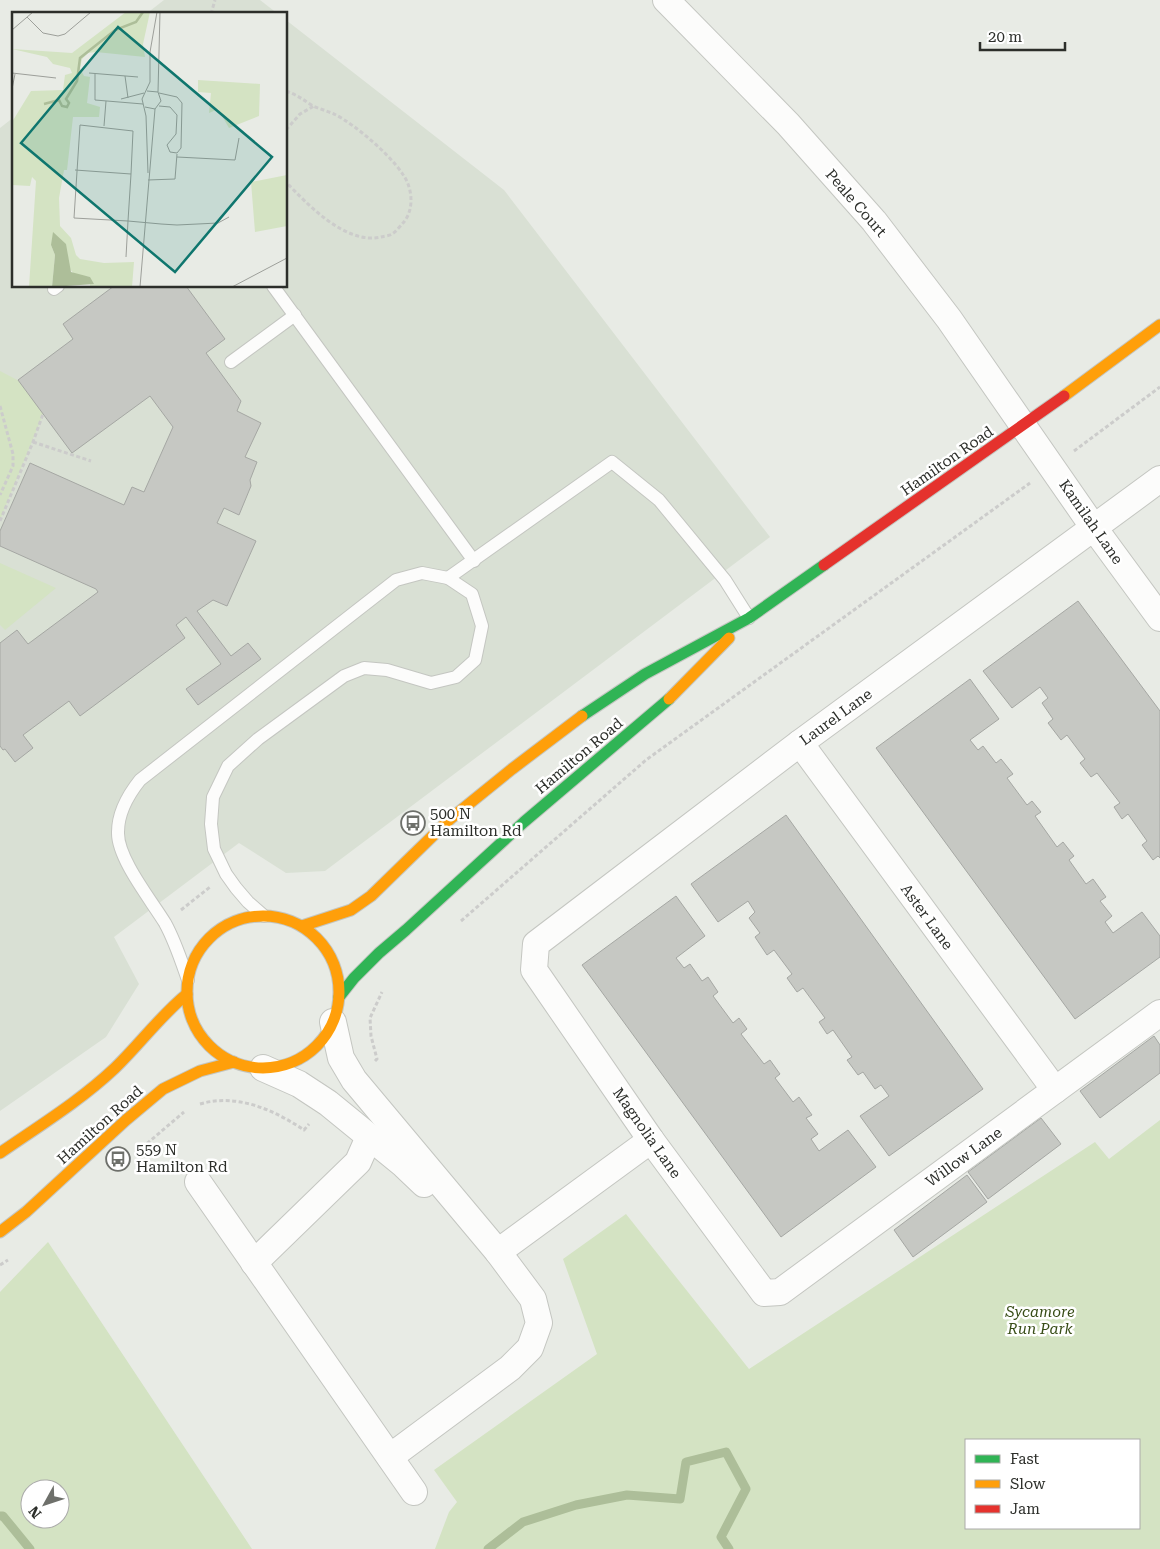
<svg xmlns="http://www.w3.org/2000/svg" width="1160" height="1549" viewBox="0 0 1160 1549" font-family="'Roboto Serif',serif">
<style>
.built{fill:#d9e0d4}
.green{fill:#d4e3c3;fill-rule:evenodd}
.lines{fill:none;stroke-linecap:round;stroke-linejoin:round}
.stream{stroke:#adbe99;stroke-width:9}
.building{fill:#c6c8c3;stroke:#a5a7a3}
.lane-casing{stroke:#c4c6c1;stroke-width:14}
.street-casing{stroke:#c4c6c1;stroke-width:28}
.fast-casing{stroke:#c4c6c1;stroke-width:13}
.slow-casing{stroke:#c4c6c1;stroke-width:13}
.jam-casing{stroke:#c4c6c1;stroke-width:13}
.path{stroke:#cccccb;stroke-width:3;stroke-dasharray:4 2.5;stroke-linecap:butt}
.lane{stroke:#fcfcfb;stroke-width:12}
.street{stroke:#fcfcfb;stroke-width:26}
.fast{stroke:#30b455;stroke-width:11}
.slow{stroke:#ff9f0a;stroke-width:11}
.jam{stroke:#e5322d;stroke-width:11}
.labels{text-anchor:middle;stroke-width:5;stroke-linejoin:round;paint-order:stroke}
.street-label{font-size:15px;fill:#2c2e2a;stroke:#fff}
.poi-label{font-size:15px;fill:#2c2e2a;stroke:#fff;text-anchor:start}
.park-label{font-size:15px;font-style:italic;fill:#384d17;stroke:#fff}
.inset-river{fill:none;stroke:#adbe99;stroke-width:2.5}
.inset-road{fill:none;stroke:#9d9f9a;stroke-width:1}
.view{fill:#0f766e;fill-opacity:0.15;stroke:#0f766e;stroke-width:2.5}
.inset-edge{fill:none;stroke:#2c2e2a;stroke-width:2.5}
</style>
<rect width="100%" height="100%" fill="#e8ebe5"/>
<g class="built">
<path d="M164,0H260L278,14H146Z"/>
<path d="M286,20L504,190L770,537L325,871L286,873L239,843L114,937L139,984L106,1037L0,1111V128L14,117V286H286Z"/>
</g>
<g class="green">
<path d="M0,371L50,397L0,520Z"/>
<path d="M0,563L56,588L5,630L0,625Z"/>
<path d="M1160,1120V1549H435L449,1512L457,1502L434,1470L597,1354L563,1259L626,1214L749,1369L1095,1142L1109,1159ZM1139,1440V1528H966V1440Z"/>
<path d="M48,1242L252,1549H0V1292ZM30,1489H60V1519H30Z"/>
</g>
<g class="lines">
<g class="stream">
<path d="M0,1516H3L30,1549"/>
<path d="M488,1549L523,1522L576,1505L627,1495L680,1499L686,1462L726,1452L746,1489L721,1537L729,1549"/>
</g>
</g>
<g class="building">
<path d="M114,286H186L225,339L206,353L241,401L237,411L261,423L245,457L257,462L250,480L251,486L239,515L224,508L217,523L256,541L227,606L213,600L197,611L231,656L248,643L261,659L198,705L186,689L221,664L186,617L176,625L185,638L80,716L69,701L23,735L33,748L15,762L5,749L3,750L0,746V643L17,630L28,644L98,592L96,589L0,546V531L30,463L124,505L132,487L144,492L173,427L150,396L72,453L18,380L73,339L63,324Z"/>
<path d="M1078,601L1160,711V858L1158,856L1153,860L1142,845L1147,841L1128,814L1122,819L1114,807L1120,803L1097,773L1091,777L1080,763L1085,759L1067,735L1061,740L1048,723L1053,719L1042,703L1048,698L1040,687L1012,708L983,671Z"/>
<path d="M970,679L999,719L970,740L978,750L983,746L996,763L1001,759L1013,774L1007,778L1027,805L1032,801L1041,812L1035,816L1057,847L1063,842L1074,856L1069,860L1086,884L1093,879L1106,897L1100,901L1112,916L1105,922L1113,933L1142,912L1160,936V957L1075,1019L876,748Z"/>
<path d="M786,815L983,1089L889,1156L860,1116L889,1096L881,1085L875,1089L863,1072L858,1075L847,1060L852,1057L833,1030L827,1034L819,1022L825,1018L803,988L797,992L787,978L792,974L774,950L767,955L755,937L760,933L749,918L755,912L748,901L718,922L691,884Z"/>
<path d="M676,896L705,936L676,958L684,968L690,964L702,981L708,977L718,992L713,996L733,1023L739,1018L747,1029L741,1034L764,1064L770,1060L780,1074L775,1078L793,1102L799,1097L812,1115L806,1118L818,1134L811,1139L819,1151L848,1130L876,1167L781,1237L582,965Z"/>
<path d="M1154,1036L1160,1045V1073L1100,1118L1080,1091Z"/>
<path d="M1041,1118L1061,1144L988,1199L968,1172Z"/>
<path d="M967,1175L987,1202L913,1257L894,1230Z"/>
</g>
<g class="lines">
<g class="lane-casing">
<g id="lane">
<path d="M273,286L474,561"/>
<path d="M54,289L58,286"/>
<path d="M231,362L295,315"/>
<path d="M448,578L612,462L659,500L725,580L749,618"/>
<path d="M188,980C181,960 175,941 165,923C151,900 117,858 118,832C118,812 128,795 140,780L396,580L422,573L448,578L472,594L482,626L475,660L456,677L431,683L387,670L364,668L344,676L258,739L228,766L213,797L211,824L214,849L226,874L236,888L248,902L264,916"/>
</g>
</g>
<g class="street-casing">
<g id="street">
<path d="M666,0L788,124L874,221L949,319L1094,528L1160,618"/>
<path d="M1160,479L800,743L536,944L534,970L651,1140L764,1293L780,1292L1160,1013"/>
<path d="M800,743L1055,1090"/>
<path d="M333,1022L341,1058L354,1080L498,1252L533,1299L539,1323L530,1348L510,1368L390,1457"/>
<path d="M263,1068L299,1084L328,1103L404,1165L424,1184"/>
<path d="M198,1182L414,1492"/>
<path d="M498,1252L651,1140"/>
<path d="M254,1263L358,1162L369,1137"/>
</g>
</g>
<g class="fast-casing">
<g id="fast">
<path d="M582,716L645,674L749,618L824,565"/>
<path d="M339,997L354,978L379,953L406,930L524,822L669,699"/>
</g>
</g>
<g class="slow-casing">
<g id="slow">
<path d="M1064,396L1160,325"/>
<path d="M669,699L729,638"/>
<circle cx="263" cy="992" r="76"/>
<path d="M302,926L351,910L371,896L449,820L512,769L582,716"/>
<path d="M0,1153C39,1126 80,1101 115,1068C140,1044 160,1016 187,994"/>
<path d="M0,1232L26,1212L126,1120L163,1089L200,1071L234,1062"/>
</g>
</g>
<g class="jam-casing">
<path id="jam" d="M824,565L1064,396"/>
</g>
<g class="path">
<path d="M211,14L215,0"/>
<path d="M286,91C297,95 304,100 313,106C320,109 327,111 334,114C355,124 400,162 408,184C413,197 412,213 403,223C400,226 396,232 392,234C389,236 384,236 381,237C346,245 308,205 286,182"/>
<path d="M286,130L300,114L314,106"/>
<path d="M0,406L13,454V466L0,495"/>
<path d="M33,442L91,461"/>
<path d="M1074,451L1160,387"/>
<path d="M0,521L33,442L43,414"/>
<path d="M181,910L210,887"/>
<path d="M461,921L646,760L1030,483"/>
<path d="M375,1061L377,1059L371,1036L370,1018L382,992"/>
<path d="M200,1104C237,1093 274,1110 304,1130L309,1124"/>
<path d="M137,1152L184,1112"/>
<path d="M0,1265L8,1260"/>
</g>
<use href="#lane" class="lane"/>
<use href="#street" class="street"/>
<use href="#fast" class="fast"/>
<use href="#slow" class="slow"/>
<use href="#jam" class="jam"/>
</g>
<defs>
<g id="bus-ring" transform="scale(1.25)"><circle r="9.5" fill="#fff" stroke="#6e706b" stroke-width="1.5"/><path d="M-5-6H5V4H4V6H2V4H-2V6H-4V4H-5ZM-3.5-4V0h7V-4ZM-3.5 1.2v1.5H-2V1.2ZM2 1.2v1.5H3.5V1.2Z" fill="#6e706b"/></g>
</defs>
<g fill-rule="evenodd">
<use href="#bus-ring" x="413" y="823"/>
<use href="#bus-ring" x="118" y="1159"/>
</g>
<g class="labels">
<g class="street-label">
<text transform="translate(856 203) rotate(49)" y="5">Peale Court</text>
<text transform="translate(947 461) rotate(-35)" y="5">Hamilton Road</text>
<text transform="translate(1091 522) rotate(55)" y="5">Kamilah Lane</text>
<text transform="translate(836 717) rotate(-36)" y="5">Laurel Lane</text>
<text transform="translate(579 756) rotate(-40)" y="5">Hamilton Road</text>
<text transform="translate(927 917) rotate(54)" y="5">Aster Lane</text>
<text transform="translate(100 1125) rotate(-42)" y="5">Hamilton Road</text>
<text transform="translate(647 1133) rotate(55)" y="5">Magnolia Lane</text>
<text transform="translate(964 1157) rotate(-36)" y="5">Willow Lane</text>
</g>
<g class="poi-label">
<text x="430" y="819">500 N<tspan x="430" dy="17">Hamilton Rd</tspan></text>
<text x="136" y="1155">559 N<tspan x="136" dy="17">Hamilton Rd</tspan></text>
</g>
<g class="park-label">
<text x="1040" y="1317">Sycamore<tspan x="1040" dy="17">Run Park</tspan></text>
</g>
</g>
<g transform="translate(12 12)">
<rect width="275" height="275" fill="#e8ebe5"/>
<path d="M114,0H138L131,32L133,45L84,40L76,41L70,47L68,56L72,64L78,65L75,91L88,95L87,105H61L55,158H52L47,186L48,214L59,226L64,243L68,247L92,251L122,250L120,275H75L78,274V265L63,263L56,255L55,237L39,233L43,243L40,275H17L24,169L20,165L18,174L0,173V110L19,79L51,78L53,63L60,61L58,56L41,52L35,45L0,37L60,41ZM186,68L248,72L247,104L217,116L206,97L197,101L199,81L186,80ZM275,163V214L243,220L239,170Z" fill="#d4e3c3"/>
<path d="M41,220L54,232L59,260L78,265L82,272L40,275L43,243L39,233Z" fill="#adbe99"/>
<path class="inset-river" d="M32,92L47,88L50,94L55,95L57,91L54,87L65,69L68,46L103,18L124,10L131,0"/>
<path class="inset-road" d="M15,5L31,21L46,24L53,22L79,0M0,18L21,0M0,61L44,66M77,61L126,65M83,62V88L131,92M113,64L116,86M0,77L3,62M146,80L148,0M147,81L165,85L170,91L169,136L165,141L158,140L155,133L164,122L165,103L158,95L147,94M109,87L132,81M133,95L143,97L149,89L146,80L135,79M92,114L94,89M165,145L223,148L227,126M63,158L119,162M136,161L134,104L130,87L138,70V40L145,0M136,168L163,167L165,142M114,245L116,209L119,162L121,119L68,113L62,206L116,209L149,212L165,213L206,211L217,205M128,275L143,97M220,275L275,246"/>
<path class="view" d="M106,15L260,145L163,260L9,131Z"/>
<rect width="275" height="275" class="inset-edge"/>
</g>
<rect x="965" y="1439" width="175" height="90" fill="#ffffff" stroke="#ababaa"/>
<rect x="975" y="1455" width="25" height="8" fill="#30b455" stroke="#ababaa"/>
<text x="1010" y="1464" font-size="15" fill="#2c2e2a">Fast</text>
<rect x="975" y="1480" width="25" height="8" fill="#ff9f0a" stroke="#ababaa"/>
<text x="1010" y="1489" font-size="15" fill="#2c2e2a">Slow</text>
<rect x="975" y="1505" width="25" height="8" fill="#e5322d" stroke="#ababaa"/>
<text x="1010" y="1514" font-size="15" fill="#2c2e2a">Jam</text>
<g transform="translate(45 1504) rotate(230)"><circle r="24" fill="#ffffff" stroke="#ababaa"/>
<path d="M0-4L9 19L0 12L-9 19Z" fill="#6e706b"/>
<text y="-8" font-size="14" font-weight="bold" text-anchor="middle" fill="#2c2e2a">N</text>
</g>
<path d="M980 42v8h85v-8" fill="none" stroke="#2c2e2a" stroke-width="2.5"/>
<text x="988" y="42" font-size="15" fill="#2c2e2a" stroke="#ffffff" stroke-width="4" paint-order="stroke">20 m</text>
</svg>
